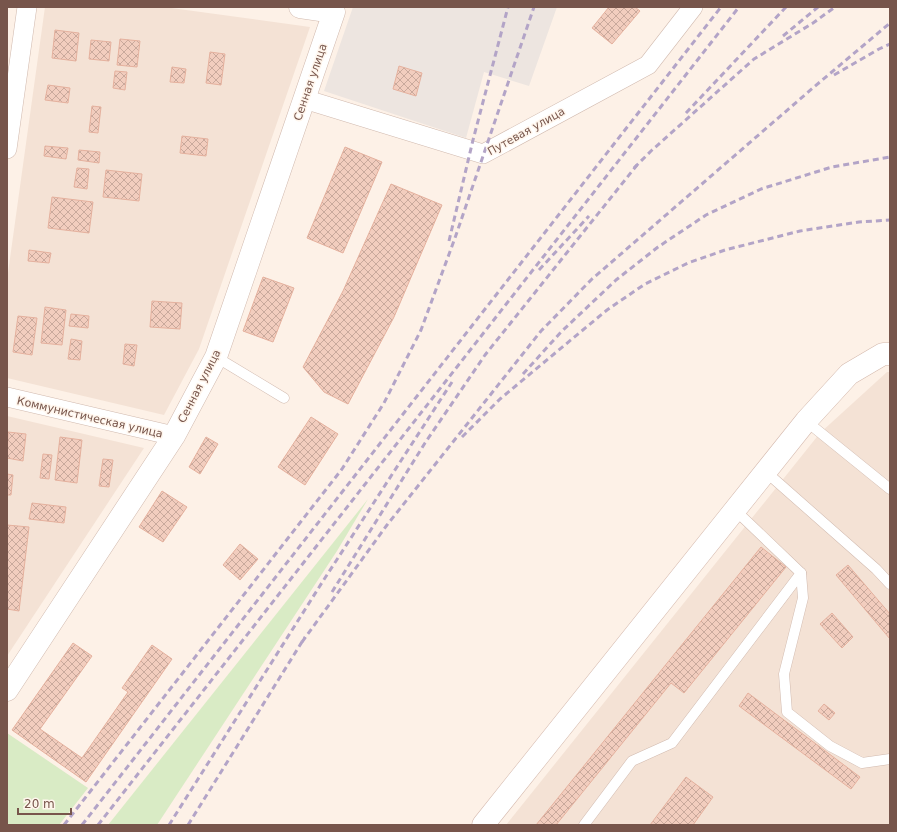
<svg xmlns="http://www.w3.org/2000/svg" width="897" height="832" viewBox="0 0 897 832" font-family="'DejaVu Sans',sans-serif">
<style>
.residential{fill:#f4e2d5}
.industrial{fill:#ede5e0}
.grass{fill:#d9ebc5}
.building{fill:url(#building-cross-hatch);stroke:#e5b19e}
.lines{fill:none;stroke-linecap:round;stroke-linejoin:round}
.service-casing{stroke:#d1baaf;stroke-width:11}
.minor-casing{stroke:#d1baaf;stroke-width:20}
.tertiary-casing{stroke:#d1baaf;stroke-width:23}
.secondary-casing{stroke:#d4b9ad;stroke-width:23}
.service{stroke:#fff;stroke-width:10}
.minor{stroke:#fff;stroke-width:19}
.tertiary{stroke:#fff;stroke-width:22}
.secondary{stroke:#fff;stroke-width:22}
.rail{stroke:#b3a4c7;stroke-width:3;stroke-dasharray:6 4;stroke-linecap:butt}
.labels{text-anchor:middle;stroke-width:3;stroke-linejoin:round;paint-order:stroke}
.street-label{font-size:11px;fill:#77554b;stroke:#fff6ed}
</style>
<defs>
<pattern id="building-cross-hatch" width="8" height="8" patternUnits="userSpaceOnUse"><rect width="8" height="8" fill="#f2cdbe"/><path d="M0 0l8 8M0 8l8-8" fill="none" stroke="#c9a99c"/></pattern>
</defs>
<rect width="100%" height="100%" fill="#fdf1e7"/>
<g class="residential">
<path d="M45,7H164L310,27L199,349L164,415L7,378V280Z"/>
<path d="M887,372H890V825H506L820,433Z"/>
<path d="M7,416L144,448L7,656Z"/>
</g>
<path class="industrial" d="M353,7H557L529,86L484,72L466,138L324,91Z"/>
<g class="grass">
<path d="M368,499L337,551L157,825H108Z"/>
<path d="M7,733L88,788L59,825H7Z"/>
</g>
<g class="building">
<path d="M609,7H635L640,11L612,44L592,28Z"/>
<path d="M55,30L79,33L76,61L52,58Z"/>
<path d="M120,39L140,41L137,67L117,65Z"/>
<path d="M91,40L111,42L109,61L89,59Z"/>
<path d="M210,52L225,54L221,85L206,83Z"/>
<path d="M399,66L422,73L416,96L393,89Z"/>
<path d="M172,67L186,69L184,83L170,82Z"/>
<path d="M115,71L127,72L125,90L113,88Z"/>
<path d="M48,85L70,88L68,103L45,100Z"/>
<path d="M92,106L101,107L98,133L89,132Z"/>
<path d="M182,136L208,139L206,156L180,153Z"/>
<path d="M45,146L68,148L66,159L44,156Z"/>
<path d="M345,147L382,162L343,253L307,238Z"/>
<path d="M79,150L100,152L99,163L78,160Z"/>
<path d="M77,168L89,169L87,189L74,187Z"/>
<path d="M106,170L142,174L139,201L103,197Z"/>
<path d="M391,184L442,205L394,317L348,404L324,392L303,367L343,291Z"/>
<path d="M52,197L93,202L89,233L48,228Z"/>
<path d="M29,250L51,253L49,263L28,261Z"/>
<path d="M263,277L294,288L273,342L243,331Z"/>
<path d="M152,301L182,303L180,329L150,327Z"/>
<path d="M45,307L66,310L62,345L41,343Z"/>
<path d="M71,314L89,316L88,328L69,326Z"/>
<path d="M18,316L37,318L32,355L13,352Z"/>
<path d="M71,339L82,341L80,360L68,359Z"/>
<path d="M125,344L137,345L134,366L123,364Z"/>
<path d="M311,417L338,434L305,485L278,467Z"/>
<path d="M8,432L26,434L23,461L7,458Z"/>
<path d="M60,437L82,440L77,483L55,480Z"/>
<path d="M206,437L218,444L200,474L189,467Z"/>
<path d="M43,454L52,455L49,479L40,478Z"/>
<path d="M103,459L113,460L109,487L99,486Z"/>
<path d="M7,474L13,475L11,495H7Z"/>
<path d="M162,491L187,507L163,542L139,527Z"/>
<path d="M32,503L66,507L64,523L29,519Z"/>
<path d="M7,525L29,527L19,611L7,609Z"/>
<path d="M240,544L258,559L240,580L223,565Z"/>
<path d="M761,547L786,567L684,693L671,683L556,825H536Z"/>
<path d="M848,565L890,614V639L836,575Z"/>
<path d="M832,613L853,637L842,648L820,624Z"/>
<path d="M73,643L92,656L40,729L82,758L128,692L122,688L152,645L172,659L86,782L12,730Z"/>
<path d="M748,693L860,777L851,789L739,706Z"/>
<path d="M824,704L835,713L829,720L818,711Z"/>
<path d="M686,777L713,797L693,825H650Z"/>
</g>
<g class="lines">
<g class="service-casing">
<g id="service">
<path d="M216,357L284,398"/>
<path d="M806,421L890,489"/>
<path d="M766,472L876,569L890,584"/>
<path d="M801,573L803,598L784,674L787,712L830,746L862,763L890,759"/>
<path d="M584,825L632,761L672,743L801,573L735,510"/>
</g>
</g>
<g class="minor-casing">
<g id="minor">
<path d="M304,99L483,154L648,65L693,7"/>
<path d="M7,149L27,7"/>
<path d="M7,397L174,436"/>
</g>
</g>
<g class="tertiary-casing">
<path id="tertiary" d="M7,690L174,436L216,357L334,12L300,7"/>
</g>
<g class="secondary-casing">
<path id="secondary" d="M483,825L806,421L849,374L883,354H890"/>
</g>
<use href="#service" class="service"/>
<use href="#minor" class="minor"/>
<use href="#tertiary" class="tertiary"/>
<use href="#secondary" class="secondary"/>
<g class="rail">
<path d="M783,36L818,7"/>
<path d="M834,75L879,49L890,44"/>
<path d="M686,113L786,7"/>
<path d="M634,168L651,151L754,59L813,23L835,7"/>
<path d="M449,241L473,140L508,7"/>
<path d="M539,270L589,216"/>
<path d="M523,374L561,332L616,280L658,247L706,215L761,189L832,167L890,157"/>
<path d="M462,437L500,399L572,339L607,310L645,284L688,263L725,250L800,231L859,222L890,220"/>
<path d="M332,592L425,443L485,355L637,165"/>
<path d="M302,642L387,525L541,331L592,279L814,87L890,23"/>
<path d="M64,825L342,469L384,403L421,330L455,238L534,7"/>
<path d="M82,825L721,7"/>
<path d="M98,825L739,7"/>
<path d="M169,825L323,581L452,382"/>
<path d="M188,825L305,637"/>
</g>
</g>
<g class="labels">
<g class="street-label">
<text transform="translate(310 82) rotate(-71)" y="4">Сенная улица</text>
<text transform="translate(526 131) rotate(-29)" y="4">Путевая улица</text>
<text transform="translate(199 386) rotate(-63)" y="4">Сенная улица</text>
<text transform="translate(90 417) rotate(13)" y="4">Коммунистическая улица</text>
</g>
</g>
<rect width="897" height="832" fill="none" stroke="#77554b" stroke-width="16"/>
<path d="M18 808v6h53v-6" fill="none" stroke="#77554b" stroke-width="2"/>
<text x="24" y="808" font-size="12" fill="#77554b" stroke="#fff6ed" stroke-width="3" paint-order="stroke">20 m</text>
</svg>
